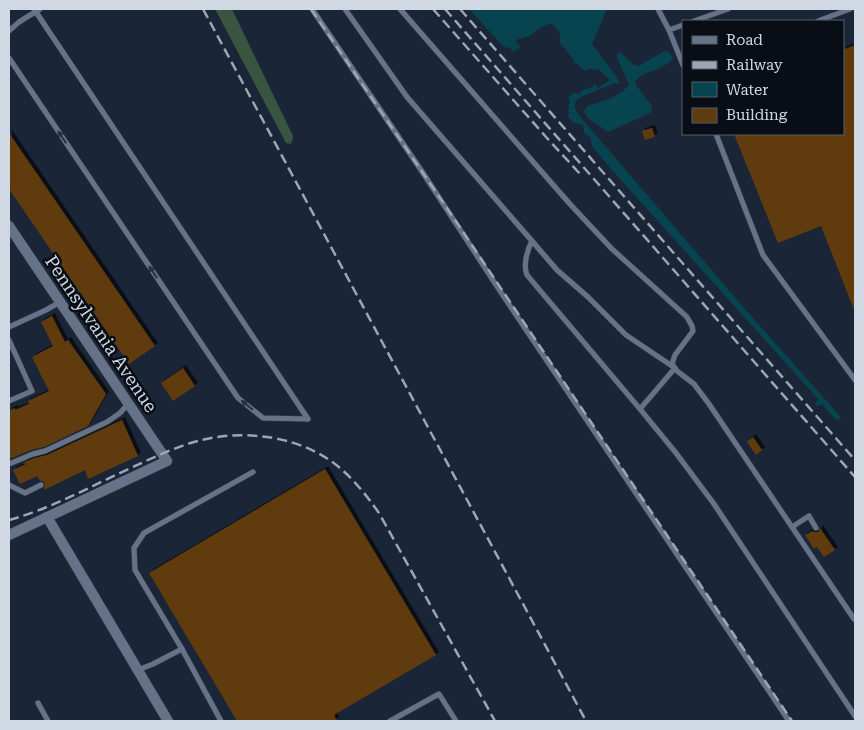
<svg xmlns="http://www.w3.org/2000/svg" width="864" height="730" viewBox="0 0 864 730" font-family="'Roboto Serif',serif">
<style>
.green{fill:#3a553f}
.water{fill:#084450}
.building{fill:#5f3b11;filter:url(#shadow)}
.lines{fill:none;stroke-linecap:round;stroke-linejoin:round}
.service-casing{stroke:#3a4351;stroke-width:6}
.minor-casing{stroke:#3a4351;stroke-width:11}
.service{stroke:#657288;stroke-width:5}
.minor{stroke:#657288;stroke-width:10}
.rail{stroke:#9da6b4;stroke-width:2.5;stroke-dasharray:10 5;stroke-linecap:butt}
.oneway{fill:#29313e}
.labels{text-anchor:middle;stroke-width:5;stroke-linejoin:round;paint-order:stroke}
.street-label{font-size:18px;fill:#d0d8e4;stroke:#090e16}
</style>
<defs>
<filter id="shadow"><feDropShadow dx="3" dy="-3" stdDeviation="0" flood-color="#0009"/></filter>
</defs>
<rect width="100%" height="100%" fill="#1a2537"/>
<path class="green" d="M215,9H232L293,136V138L291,144L286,143Z"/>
<g class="water">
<path d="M469,9H607L592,44L617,77L620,84L615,83L581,97L575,102V108L582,119L745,309L840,416L841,418L838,420H836L822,404L817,406L815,404L818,399L611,169L592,146L591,138L584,133V127L581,124L574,123L568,117L569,112L568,110L570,108L568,105L570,102L569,97L572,94L576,93L579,95L582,90L593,87L595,84L598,88L610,80L598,69L593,70L591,68L585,71L582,69L578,64L573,63L574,60L560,43C562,34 558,28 550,23L537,30L530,36L518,39L515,42L521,47L513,52L510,48L504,47Z"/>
<path d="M665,51L669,52L673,58C664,71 642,70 635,82L636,85L652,106V110L650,113L608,132L589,119L584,112L585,109L588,106C602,101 621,97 629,84L617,58V54L620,52L634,65L638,66Z"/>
</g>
<g class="building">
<path d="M855,45V312L821,226L778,243L734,134H843V50Z"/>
<path d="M652,128L655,137L645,140L642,131Z"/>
<path d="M9,133L155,346L129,364L9,189Z"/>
<path d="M52,316L65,342L68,340L106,394L88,426L44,447L31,450L12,458L9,457V411L15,408V410L29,404L28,401L49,391L32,357L53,346L41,322Z"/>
<path d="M183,368L195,386L173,401L161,383Z"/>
<path d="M122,420L138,456L88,479L85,470L44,490L45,484L43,481H40L37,476L20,484L13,470L26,464L23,463L34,458L47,455Z"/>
<path d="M753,437L762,450L756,455L747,442Z"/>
<path d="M325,469L436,655L334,715L337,721H237L149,573Z"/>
<path d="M820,528L835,550L824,557L817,547L814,549L805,535L813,531L814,532H818Z"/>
</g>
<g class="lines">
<g class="service-casing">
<g id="service">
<path d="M34,9L308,419"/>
<path d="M312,9L423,173L500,291L789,721"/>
<path d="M345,9L407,97L532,241"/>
<path d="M400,9L569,203L611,248L687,317L692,326L693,331L675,355L672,364L677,371L694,384L709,404L854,619L855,618"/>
<path d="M658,9L669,30L683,65"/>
<path d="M694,21L728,9"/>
<path d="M818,21L850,9"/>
<path d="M669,30L683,25"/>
<path d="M9,31L19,22L40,9"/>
<path d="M9,58L238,398L263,418L308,419"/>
<path d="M716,134L763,255L855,380"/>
<path d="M9,327L46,310L60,302"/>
<path d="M9,340L32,391L9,401"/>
<path d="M640,409L527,275C523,266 527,250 532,241L557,270L588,297L626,335L675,368L640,409L676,453L714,504L855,716"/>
<path d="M9,464L33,454L45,451L107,422L120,413L128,404"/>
<path d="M9,485L25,493L41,485"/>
<path d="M792,527L809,516L816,528"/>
<path d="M138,670L153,664L182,649"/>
<path d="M38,703L48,721"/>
<path d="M221,721L182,649L135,570L134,548L144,533L253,472"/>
<path d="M390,721L439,694L456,721"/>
</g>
</g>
<g class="minor-casing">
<g id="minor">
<path d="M9,226L167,461L9,535"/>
<path d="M47,517L168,721"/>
</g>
</g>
<use href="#service" class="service"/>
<use href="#minor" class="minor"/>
<g class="rail">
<path d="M203,9L586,721"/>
<path d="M311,9L455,220L792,721"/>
<path d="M433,9L546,137L581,175"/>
<path d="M445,9L855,477"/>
<path d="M460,9L855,460"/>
<path d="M9,520C53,508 93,485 135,466C161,454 188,441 217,437C236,434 255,435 274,438C325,448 350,472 379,513L495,721"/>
</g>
</g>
<defs><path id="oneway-solid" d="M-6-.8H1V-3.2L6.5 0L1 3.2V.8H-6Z" transform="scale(1.25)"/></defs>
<g class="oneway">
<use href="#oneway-solid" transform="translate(62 137) rotate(-124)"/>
<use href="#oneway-solid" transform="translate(153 272) rotate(-124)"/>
<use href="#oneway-solid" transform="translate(247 405) rotate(-140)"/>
</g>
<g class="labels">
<g class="street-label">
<text transform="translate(101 334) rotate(56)" y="6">Pennsylvania Avenue</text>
</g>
</g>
<rect width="864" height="730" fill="none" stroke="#d0d8e4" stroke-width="20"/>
<rect x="682" y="20" width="162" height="115" fill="#090e16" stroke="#595f68"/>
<rect x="692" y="36" width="25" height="8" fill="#657288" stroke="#595f68"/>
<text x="726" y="45" font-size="15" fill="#d0d8e4">Road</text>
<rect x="692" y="61" width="25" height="8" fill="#9da6b4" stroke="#595f68"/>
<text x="726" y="70" font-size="15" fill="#d0d8e4">Railway</text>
<rect x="692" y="82" width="25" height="15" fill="#084450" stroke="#595f68"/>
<text x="726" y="95" font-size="15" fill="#d0d8e4">Water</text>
<rect x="692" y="108" width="25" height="15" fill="#5f3b11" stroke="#595f68"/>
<text x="726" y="120" font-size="15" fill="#d0d8e4">Building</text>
</svg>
